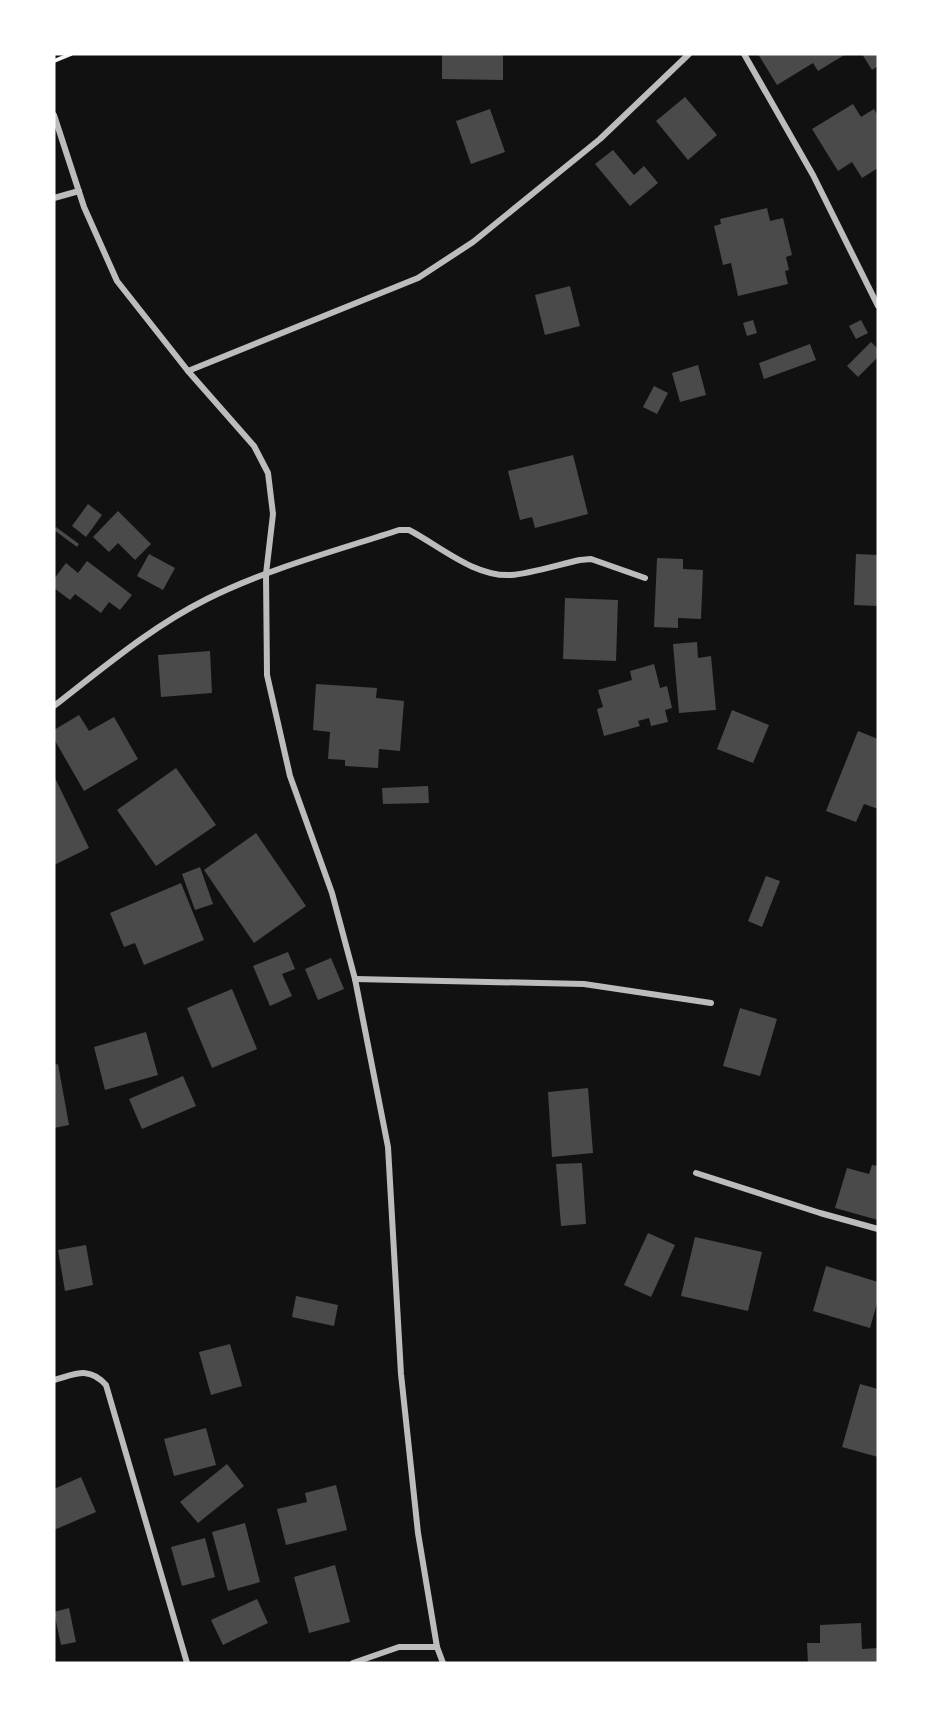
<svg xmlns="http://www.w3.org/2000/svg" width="932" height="1717" viewBox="0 0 932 1717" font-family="Overpass,sans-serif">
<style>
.building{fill:#4a4a4a}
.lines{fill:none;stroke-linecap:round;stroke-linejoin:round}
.path{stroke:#f5f5f5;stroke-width:4}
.minor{stroke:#bcbcbc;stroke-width:6}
</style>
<rect width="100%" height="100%" fill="#111"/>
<g class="building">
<path d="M442,54H503V80L442,79Z"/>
<path d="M758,54H846L818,71L813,63L777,85Z"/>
<path d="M862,54H878V66L872,70Z"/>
<path d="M685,97L717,135L688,160L656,121Z"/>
<path d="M853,104L861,117L874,109L878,116V168L862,178L852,162L838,171L812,129Z"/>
<path d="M490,109L505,152L471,164L456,121Z"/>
<path d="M613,150L634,175L644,166L658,183L630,206L595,164Z"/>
<path d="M767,208L770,221L783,218L792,255L786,257L789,270L785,271L788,284L738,296L731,263L723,265L714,226L721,224L720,219Z"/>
<path d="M570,286L580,326L545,335L535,295Z"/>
<path d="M753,320L757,333L747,336L743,323Z"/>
<path d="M861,320L868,333L856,339L849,326Z"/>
<path d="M871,342L878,349V357L858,377L847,366Z"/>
<path d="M810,344L816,360L764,379L759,363Z"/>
<path d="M698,365L706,395L680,402L672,373Z"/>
<path d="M654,386L668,393L657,414L643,407Z"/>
<path d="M573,455L588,514L535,528L532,517L520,520L508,471Z"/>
<path d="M88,504L102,515L86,537L72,526Z"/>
<path d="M118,511L151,544L135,560L118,543L109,552L93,537Z"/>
<path d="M56,527L79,544L77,547L54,530Z"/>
<path d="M149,554L175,568L163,590L137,576Z"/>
<path d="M856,554L878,555V606L854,605Z"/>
<path d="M657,558L683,559V569L703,570L701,619L678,618V628L654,627Z"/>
<path d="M87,561L132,595L120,610L109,602L101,613L75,594L70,600L54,588V579L66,563L78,573Z"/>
<path d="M565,598L618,600L616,661L563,659Z"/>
<path d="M697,642L698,658L711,656L716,710L679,713L673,644Z"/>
<path d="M210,651L212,693L161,697L158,655Z"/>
<path d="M654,664L660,688L667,686L672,708L665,710L668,722L651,726L649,718L638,721L640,726L604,736L597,709L603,707L598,690L632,680L630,671Z"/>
<path d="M316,684L377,688L376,698L404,701L400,751L379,749L378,768L345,766V760L328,759L330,732L313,730Z"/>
<path d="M732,710L769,725L753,763L717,749Z"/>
<path d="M79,715L89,731L114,717L138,759L84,791L54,739V730Z"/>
<path d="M858,731L878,739V809L864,804L856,822L826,811Z"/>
<path d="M176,768L216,825L156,866L117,810Z"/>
<path d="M54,776L89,848L54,865Z"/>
<path d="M428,786L429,803L383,804L382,788Z"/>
<path d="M256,833L306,906L254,943L204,870Z"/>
<path d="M200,867L213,904L195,910L182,874Z"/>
<path d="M766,876L780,881L762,927L748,921Z"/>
<path d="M181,883L204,940L144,965L135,943L124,947L110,913Z"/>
<path d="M288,952L295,969L282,974L292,996L270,1006L253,966Z"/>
<path d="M331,958L344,989L318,1000L305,969Z"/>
<path d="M232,989L257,1049L212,1068L187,1008Z"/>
<path d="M740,1008L777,1019L760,1076L723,1066Z"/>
<path d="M146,1032L158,1075L105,1090L94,1047Z"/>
<path d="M58,1064L69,1125L54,1128V1065Z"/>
<path d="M183,1076L196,1106L142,1129L129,1099Z"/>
<path d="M588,1088L593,1153L552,1157L548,1092Z"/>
<path d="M582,1163L586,1224L561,1226L556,1164Z"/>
<path d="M872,1165L878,1166V1220L835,1208L847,1168L869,1174Z"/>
<path d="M648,1233L675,1245L651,1297L624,1285Z"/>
<path d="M695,1237L762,1252L748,1311L681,1296Z"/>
<path d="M86,1245L93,1285L65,1291L58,1250Z"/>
<path d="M826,1266L878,1282V1300L870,1328L813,1311Z"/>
<path d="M296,1296L338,1305L334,1326L292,1317Z"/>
<path d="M230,1344L242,1386L211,1395L199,1352Z"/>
<path d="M860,1384L878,1389V1457L842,1447Z"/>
<path d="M206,1428L216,1465L174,1476L164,1439Z"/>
<path d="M227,1464L244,1486L198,1523L180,1502Z"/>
<path d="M81,1477L96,1512L54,1530V1489Z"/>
<path d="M336,1485L347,1530L286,1545L277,1509L307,1502L305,1493Z"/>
<path d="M245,1523L260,1582L228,1591L212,1532Z"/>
<path d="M205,1538L215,1577L182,1586L171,1547Z"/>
<path d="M335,1565L350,1622L309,1633L294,1577Z"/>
<path d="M257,1599L268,1623L223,1645L211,1620Z"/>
<path d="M69,1608L76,1642L61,1645L54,1612Z"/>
<path d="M861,1623L862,1649L878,1648V1663H808L807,1643H820V1625Z"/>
</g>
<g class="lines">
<path class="path" d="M54,61L71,54"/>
<g class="minor">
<path d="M744,54L813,175L878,306"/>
<path d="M54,115L84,207L117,281L188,371L254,446L268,473L273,514L266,574L267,675L290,776L332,893L355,979L388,1147L401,1374L418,1533L437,1647L443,1663"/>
<path d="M54,198L79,191"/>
<path d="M188,371L418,278L473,242L600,139L689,54"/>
<path d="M54,706C103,668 151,627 207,599C267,569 335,551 399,530H409C440,546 474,577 511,575C529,574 561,564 580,560L591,559L645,578"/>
<path d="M355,979L584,984L711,1003"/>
<path d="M696,1173L820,1213L878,1229"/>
<path d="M54,1380C76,1374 89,1366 106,1385L187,1663"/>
<path d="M353,1663L399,1647H437"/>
</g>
</g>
<rect width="932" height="1717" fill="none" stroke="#ffffff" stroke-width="111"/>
</svg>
